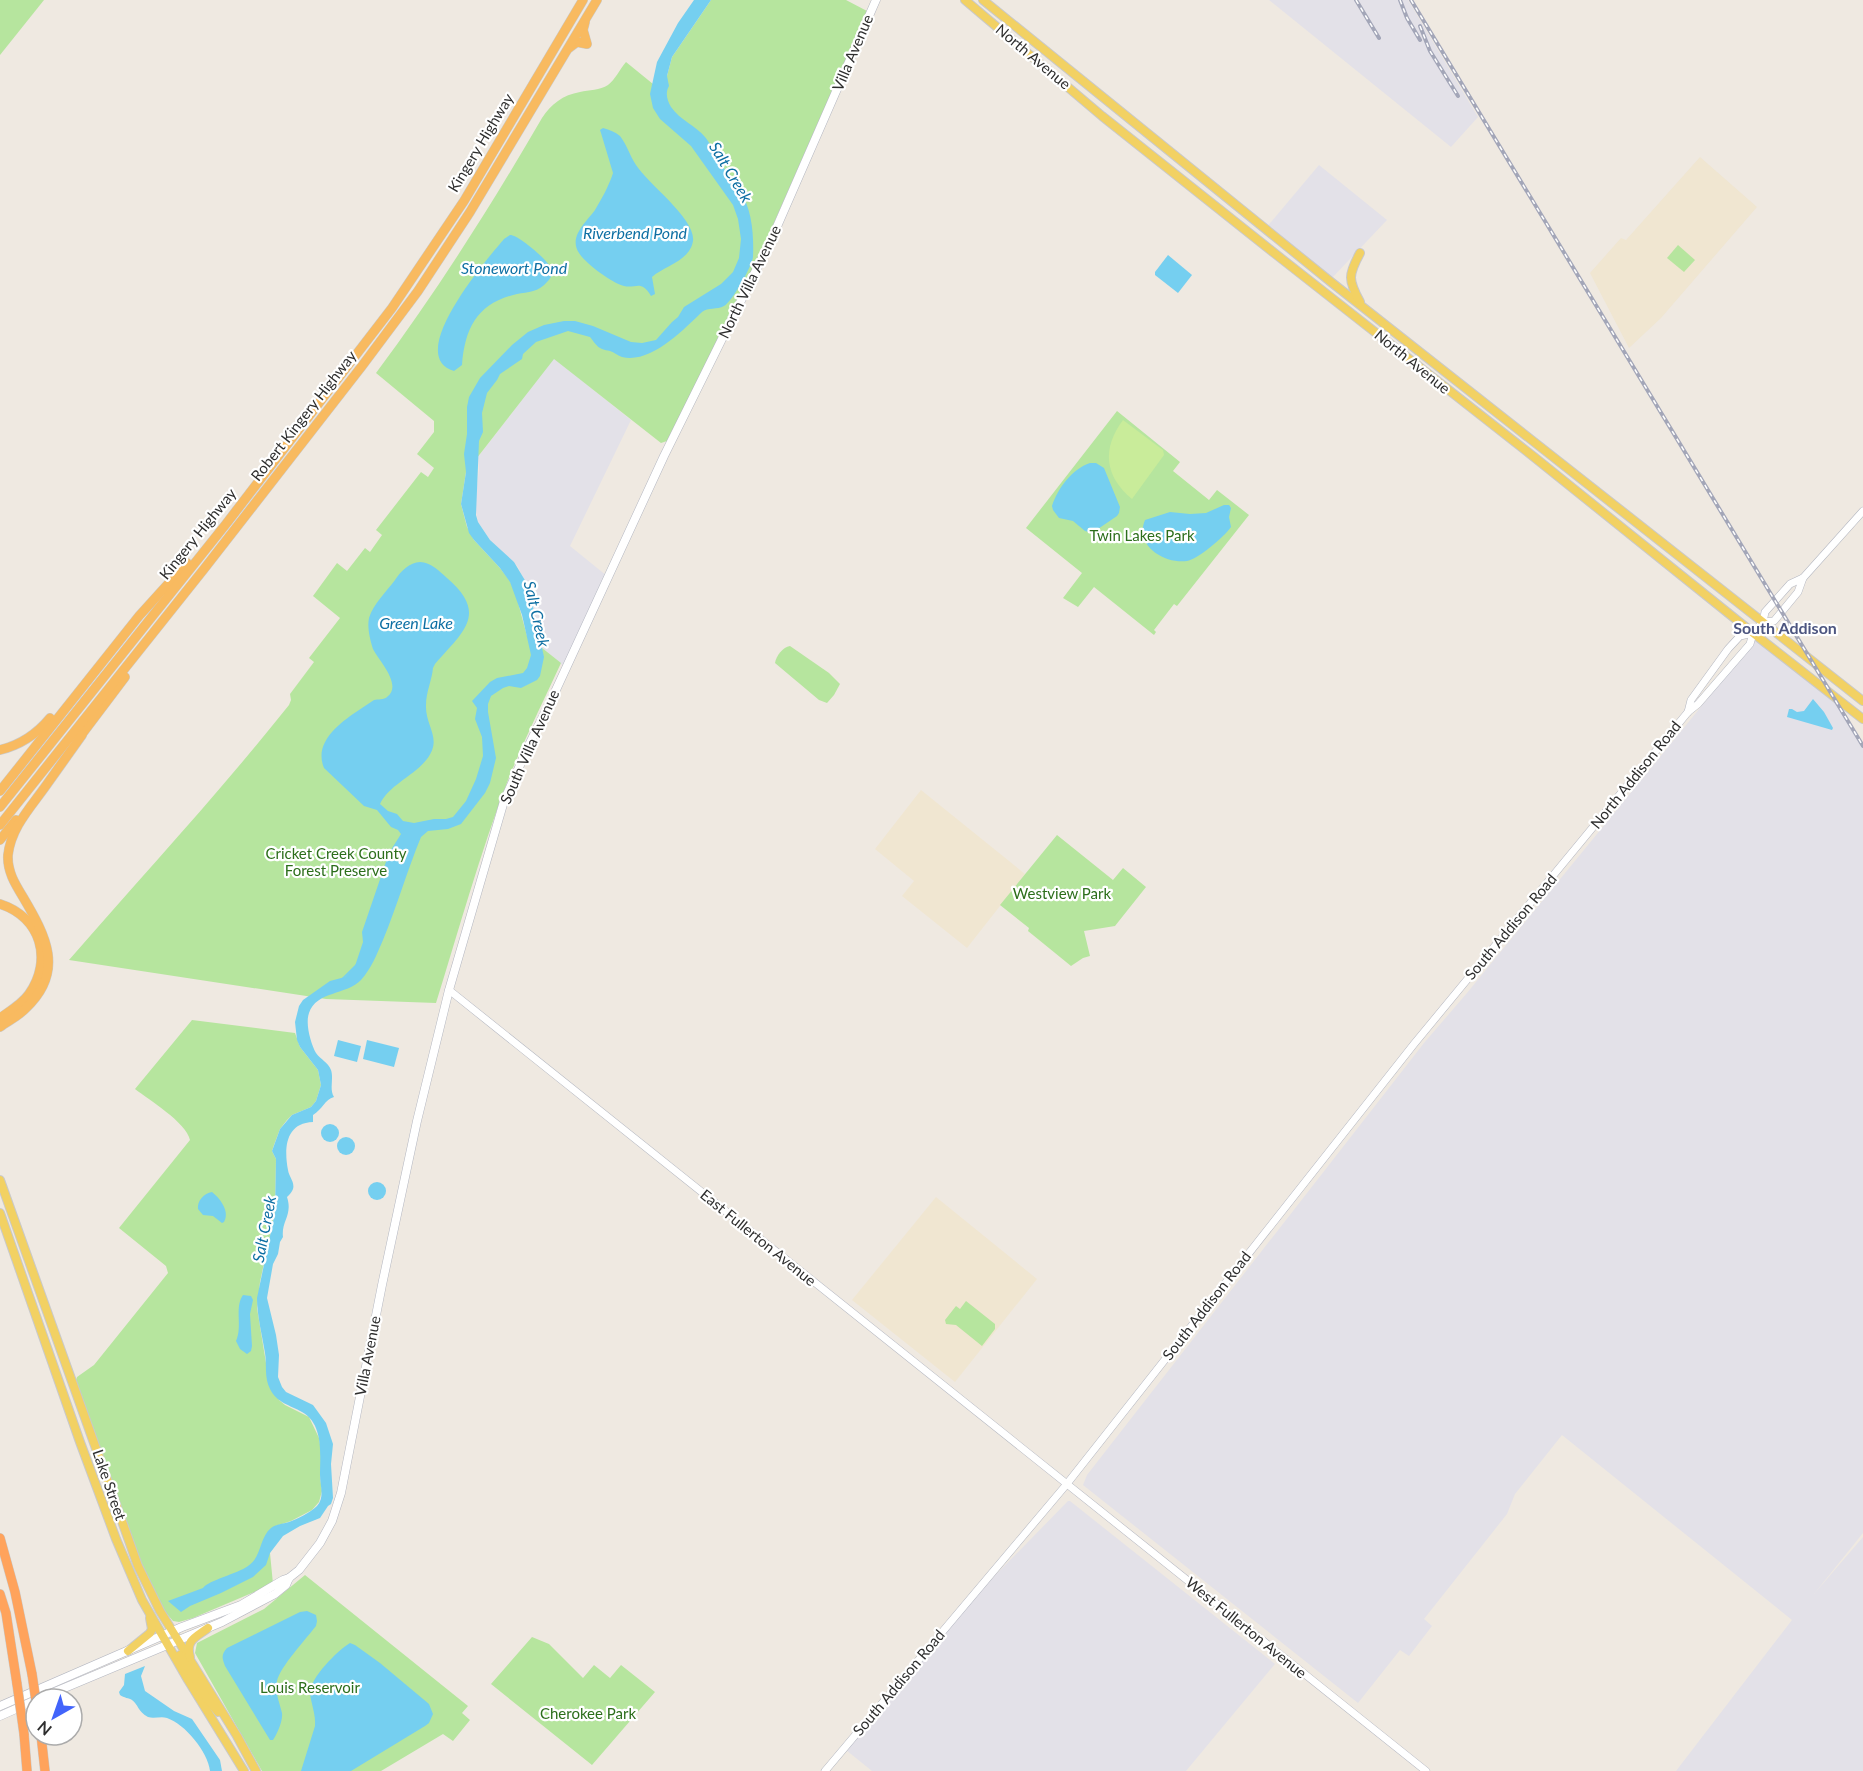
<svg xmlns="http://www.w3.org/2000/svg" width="1863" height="1771" viewBox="0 0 1863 1771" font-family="Lato,sans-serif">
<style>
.industrial{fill:#e3e1e8}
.education{fill:#f0e6d1}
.green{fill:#b6e59e}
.pitch{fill:#c9ec9a}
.water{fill:#75cff0}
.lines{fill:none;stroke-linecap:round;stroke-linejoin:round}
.stream{stroke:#75cff0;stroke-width:1.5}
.tertiary-casing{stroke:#b4b7c1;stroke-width:8}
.secondary-casing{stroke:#b4b7c1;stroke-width:9}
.primary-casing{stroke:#c9c9c9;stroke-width:10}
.trunk-casing{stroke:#c9c9c9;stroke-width:10}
.motorway-casing{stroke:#c9c9c9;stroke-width:10}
.tertiary{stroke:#fff;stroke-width:7}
.secondary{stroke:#fff;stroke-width:8}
.primary{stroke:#f2d163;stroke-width:8}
.trunk{stroke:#f8ba60;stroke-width:9}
.motorway{stroke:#ffa35c;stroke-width:9}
.rail-casing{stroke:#a3a6b8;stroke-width:4}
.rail{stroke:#fff;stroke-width:1.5;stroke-dasharray:4.5;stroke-linecap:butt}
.motorway-bridge-casing{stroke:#c9c9c9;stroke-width:10;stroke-linecap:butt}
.motorway-bridge{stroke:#ffa35c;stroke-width:9}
.labels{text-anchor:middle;stroke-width:4.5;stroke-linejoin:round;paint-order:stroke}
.street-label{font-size:15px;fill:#2e2e2e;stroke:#fff}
.park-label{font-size:15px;fill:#2c6e1b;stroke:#fff}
.water-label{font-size:16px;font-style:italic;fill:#0d6fa3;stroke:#fff}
.neighbourhood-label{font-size:16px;font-weight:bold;fill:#4d5680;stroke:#fff}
</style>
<rect width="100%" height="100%" fill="#efe9e1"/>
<g class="industrial">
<path d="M1269,0H1408L1478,117L1451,147Z"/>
<path d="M1319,165L1387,220L1331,279L1266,228Z"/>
<path d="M554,358L631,420L570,546L607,576L565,667L542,648L531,598L525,582L518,567L490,540L478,522L475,505L479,469L478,457Z"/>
<path d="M1758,637L1832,696L1863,748V1533L1814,1594L1863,1537V1771H1676L1792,1620L1562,1435L1515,1494L1507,1514L1424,1619L1432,1626L1409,1656L1400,1650L1358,1703L1083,1485L1087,1475L1424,1043L1467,993Z"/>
<path d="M1068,1501H1070L1275,1664L1186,1771H872L846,1750L979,1592Z"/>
</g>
<g class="education">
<path d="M1700,157L1757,207L1661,318L1629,348L1590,273L1621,238L1626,240Z"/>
<path d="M921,790L1025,874L967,948L902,896L914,881L875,849Z"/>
<path d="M936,1197L1037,1279L955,1382L852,1300Z"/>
</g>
<g class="green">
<path d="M0,0H44L0,55Z"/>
<path d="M711,0H846L867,11L766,241L732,312L667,441L661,443L554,359L466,472L461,504L467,527L474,540L500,568L510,581L516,595L527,636L561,663C543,702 524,740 508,780C480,853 459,929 436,1003L326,999L69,960C143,875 219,793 289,705L291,700L290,694L314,662L309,658L340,618L313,596L337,563L347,571L365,548L370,552L382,535L376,530L421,472L428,477L434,468L417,454L434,432V421L376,373C437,291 491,206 542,118C551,104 563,95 580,92C589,90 600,90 608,85C615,80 620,69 626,62L653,84L667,76L672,57Z"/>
<path d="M1678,245L1695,260L1684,272L1667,258Z"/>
<path d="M1117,411L1180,462L1173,471L1209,500L1217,490L1249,515L1177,606L1174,604L1154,630L1156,632L1154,635L1094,587L1078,607L1063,598L1082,573L1026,528Z"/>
<path d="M790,646L829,673L840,684L834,695L827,703L819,700L775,663C776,656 783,647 790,646Z"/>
<path d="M1057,835L1113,880L1123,868L1146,887L1115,926L1084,931L1090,956L1083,958L1071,966L1028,931L1029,928L1000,905Z"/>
<path d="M192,1020L295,1033L300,1047L318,1070L321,1085L316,1101L311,1107L292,1115L287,1120L280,1129L274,1145L272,1151L276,1159L275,1212L260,1282L257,1308L266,1363L279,1400L285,1405L309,1417L319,1438L322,1457L320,1477L322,1491L319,1502L312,1510L291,1521L276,1526L270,1553L273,1584L193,1618L179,1622L173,1621L161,1607L144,1572L75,1383L77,1377L94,1365L168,1273L166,1266L119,1228L190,1140C186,1122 149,1100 135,1089Z"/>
<path d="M966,1301L995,1324V1329L982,1346L956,1325L946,1324L945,1320L956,1306L960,1309Z"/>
<path d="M305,1575L468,1706L462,1713L470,1720L453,1741L443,1734L381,1771H262L195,1653L197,1643L264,1609Z"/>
<path d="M532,1637L549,1644L583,1678L594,1665L610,1678L621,1665L655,1692L592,1765L491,1684Z"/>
</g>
<path class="pitch" d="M1123,420L1163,450L1164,455L1132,499C1104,476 1102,448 1123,420Z"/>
<g class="water">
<path d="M694,0H711L672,57L667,76L669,86C665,93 667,100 671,107C680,120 696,126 705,137C711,144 722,164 726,172C730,179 736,184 740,191C752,209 754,235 753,257C752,266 732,302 724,306C717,310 708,307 702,312C683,330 651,364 622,357C618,356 614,352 610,351C598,349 597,346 590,337L568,331L536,342L523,354L522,359L500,374L497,380L487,393L482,413L483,432L479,441L476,515L478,522L490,540L514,562L526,582L531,598L544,657L540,676L537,680L521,688L509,686L503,688L491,696L488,704V712L496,758L490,783L485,793L461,824L448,829L428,831L421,837C407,871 397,906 383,940C377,954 371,969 361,980C347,995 316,991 309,1013C305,1024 311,1044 316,1053C321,1060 328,1062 331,1070C334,1079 329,1089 334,1097C325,1099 322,1110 313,1115V1122C285,1123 284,1149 288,1170C289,1177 295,1182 293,1189C292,1192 290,1194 287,1197C293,1215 281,1221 283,1237L280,1242L278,1254L273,1264L267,1298L276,1335L279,1355L278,1377L282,1387L286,1392L313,1405L326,1423L333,1444L331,1464L333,1498L331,1504L328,1506L320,1518L300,1526L283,1536L270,1553L266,1565L253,1577L221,1593L190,1606L181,1612L168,1601L203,1588C209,1580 237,1574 248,1566C262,1557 259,1538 271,1528C276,1524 283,1524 289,1522C297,1519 310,1513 317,1506C325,1497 320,1486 320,1475C320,1455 324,1424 302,1412C290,1405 277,1403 270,1389C264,1377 267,1365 265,1353C262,1334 257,1316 257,1298L275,1212L276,1159L272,1151L280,1129L292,1115L311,1107L316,1101L321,1085L318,1070L300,1047L297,1040L295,1022L299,1006L303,1000L330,981L345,977L355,966L363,942L362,932L389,853L401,834L398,830L391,827L377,810L364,806L324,768C313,742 341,722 359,710C364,707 369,703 374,700C378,699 384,700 387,697C403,685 379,661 373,649C370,640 367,627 369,618C373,604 387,591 395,580C400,572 410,562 420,562C431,562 440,572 447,578C489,614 463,632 435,664L433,668C432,680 426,692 426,705C425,727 443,738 427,759C414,776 389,785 380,804L388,811L397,814L403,821L414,823L434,819H446L453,817L466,801L476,779L483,756L482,737L475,719L477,708L472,701L490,682L497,678L523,673L527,668L531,655L522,615L510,582L500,568L474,540L469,533L461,504L466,472L464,454L467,434V407L469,397L480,378L512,345L528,332L544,325L564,321H575L593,326L631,342L642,343L656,340L672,322L678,317L684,307L721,284L733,272L739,258L741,239L738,219L733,205L691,146L660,119L653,108L650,94L657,62L678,23Z"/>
<path d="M603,128C610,130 615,132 620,136C627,145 630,156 636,165C648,184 696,219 693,241C690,261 664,266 652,277L655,294L651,296C641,279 636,289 624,286C612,283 586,264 579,253C568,237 587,221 595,210C601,200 609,186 613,173L601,133L600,130Z"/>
<path d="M510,235C519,235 549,261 552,270C553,275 550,279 547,282C539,292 528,292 517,294C478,303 465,327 462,365L454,371C403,356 488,258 504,239Z"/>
<path d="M1168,255L1192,275L1178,293L1155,275V272Z"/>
<path d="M1090,463H1096L1104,468L1120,507L1119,513L1117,516L1092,533L1085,531L1073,521L1059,518L1053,510L1052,506C1058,488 1072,469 1090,463Z"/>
<path d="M1224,505H1229L1231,508L1229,517L1231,527C1225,536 1197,560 1187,561C1165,564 1134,546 1145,520L1170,512L1190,514L1206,513Z"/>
<path d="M1813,699L1824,712L1833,728L1832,730L1787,717L1789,709H1792L1797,712L1804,711Z"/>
<path d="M338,1040L361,1046L357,1062L334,1056Z"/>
<path d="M367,1040L399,1048L394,1067L363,1059Z"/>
<circle cx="330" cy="1133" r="9"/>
<circle cx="346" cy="1146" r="9"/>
<circle cx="377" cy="1191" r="9"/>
<path d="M212,1192C221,1199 230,1212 224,1222L222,1223L213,1216L203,1215L198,1209C197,1201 204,1193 212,1192Z"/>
<path d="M243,1295L251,1296L253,1300L250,1314L252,1346L251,1351L247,1354L240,1349L236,1341C243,1326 234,1308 243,1295Z"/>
<path d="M307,1611L316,1615L317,1621L316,1626C306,1639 280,1667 277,1681C275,1693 279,1701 282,1713C283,1721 277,1734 273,1740H270L225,1666C222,1658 221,1655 227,1648L300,1612Z"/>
<path d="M350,1643L355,1645L380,1663L429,1704L433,1714L429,1723L425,1726L351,1771H301L315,1726C316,1714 311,1704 310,1693C310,1678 337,1651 350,1643Z"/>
<path d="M145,1666L141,1676L145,1691L174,1711L192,1719L220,1760L222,1771H210C208,1752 185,1724 167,1718C161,1716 154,1719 148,1717C138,1712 138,1704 132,1700C129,1698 124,1698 120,1695L119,1692L124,1685L125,1674Z"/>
</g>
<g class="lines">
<path class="stream" d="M343,978L357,964"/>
<g class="tertiary-casing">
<g id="tertiary">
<path d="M1763,622L1774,621L1798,592L1803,578"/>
<path d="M1688,712L1691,700L1728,649L1740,636L1753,633"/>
<path d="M449,990L1426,1771"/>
<path d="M825,1771L1066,1485L1414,1044L1688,712L1698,704L1750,644L1753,633L1763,622L1765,612L1790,584L1803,578L1863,511"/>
</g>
</g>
<g class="secondary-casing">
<g id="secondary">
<path d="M38,1699L222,1622L275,1594L286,1585L289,1578L299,1570L320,1543L332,1521L341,1493L382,1285L417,1121L449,990L504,801L529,745L555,692L664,456L772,238L876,0"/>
<path d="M0,1706L182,1627L241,1605L283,1580L289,1578"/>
<path d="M0,1716L36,1700"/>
</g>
</g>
<g class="primary-casing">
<g id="primary">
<path d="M965,0L1102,116L1273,252L1534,457L1753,633L1863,719"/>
<path d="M983,0L1331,282L1863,701"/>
<path d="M1360,253C1348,275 1348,280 1360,302"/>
<path d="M0,1180L138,1566L160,1611L237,1736L256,1771"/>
<path d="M0,1213L80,1442L116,1539L142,1600L188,1680L244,1771"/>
<path d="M128,1651L150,1633L152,1629L150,1618"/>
<path d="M180,1655L208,1700L218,1712"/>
<path d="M190,1657C185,1640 196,1637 208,1628"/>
</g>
</g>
<g class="trunk-casing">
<g id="trunk">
<path d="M569,48L577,42L587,44L583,30L585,22"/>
<path d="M79,738L125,677"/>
<path d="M0,750C20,745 36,735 50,718"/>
<path d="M0,791L139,616L187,563"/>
<path d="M0,807L226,524L392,308L464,201L583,0"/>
<path d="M0,825L204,569L362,366L418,291L470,212L597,0"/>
<path d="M0,840L16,820"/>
<path d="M0,904C41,917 53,960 29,994C22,1004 10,1011 0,1018"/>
<path d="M0,1027C8,1021 19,1016 26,1008C65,971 46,936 23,897C15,884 7,871 8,855C11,828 30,808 45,787C57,770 70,752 82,735"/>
</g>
</g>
<g class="motorway-casing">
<g id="motorway">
<path d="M0,1538L15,1592L32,1674"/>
<path d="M0,1594L6,1613L17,1684"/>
<path d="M24,1734L27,1771"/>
<path d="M41,1735L45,1771"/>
</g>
</g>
<use href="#tertiary" class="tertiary"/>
<use href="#secondary" class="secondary"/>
<use href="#primary" class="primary"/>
<use href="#trunk" class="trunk"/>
<use href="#motorway" class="motorway"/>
<g class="rail-casing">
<g id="rail">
<path d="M1356,0L1379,38"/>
<path d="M1400,0L1407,18L1420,40"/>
<path d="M1411,0L1863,746"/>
<path d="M1420,26L1430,51L1458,96"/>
</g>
</g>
<use href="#rail" class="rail"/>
<g class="motorway-bridge-casing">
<g id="motorway-bridge">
<path d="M32,1674L36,1701"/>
<path d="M17,1684L24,1734"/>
</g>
</g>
<use href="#motorway-bridge" class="motorway-bridge"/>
</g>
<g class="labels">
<g class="street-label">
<text transform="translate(853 53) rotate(-67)" y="5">Villa Avenue</text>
<text transform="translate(1033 57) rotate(40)" y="5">North Avenue</text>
<text transform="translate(481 143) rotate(-59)" y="5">Kingery Highway</text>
<text transform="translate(750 282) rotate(-64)" y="5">North Villa Avenue</text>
<text transform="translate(1412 362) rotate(39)" y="5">North Avenue</text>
<text transform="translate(304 416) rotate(-52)" y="5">Robert Kingery Highway</text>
<text transform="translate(198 534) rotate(-51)" y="5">Kingery Highway</text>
<text transform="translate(530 747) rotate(-66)" y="5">South Villa Avenue</text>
<text transform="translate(1636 775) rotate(-51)" y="5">North Addison Road</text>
<text transform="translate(1511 927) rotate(-50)" y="5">South Addison Road</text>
<text transform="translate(758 1238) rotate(39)" y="5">East Fullerton Avenue</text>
<text transform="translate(1207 1306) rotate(-52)" y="5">South Addison Road</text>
<text transform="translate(368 1356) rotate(-79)" y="5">Villa Avenue</text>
<text transform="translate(109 1485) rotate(71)" y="5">Lake Street</text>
<text transform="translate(1246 1628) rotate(39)" y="5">West Fullerton Avenue</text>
<text transform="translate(899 1683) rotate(-50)" y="5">South Addison Road</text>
</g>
<g class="park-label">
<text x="1142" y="541">Twin Lakes Park</text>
<text x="336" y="859">Cricket Creek County<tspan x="336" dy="17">Forest Preserve</tspan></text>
<text x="1062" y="899">Westview Park</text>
<text x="310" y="1693">Louis Reservoir</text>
<text x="588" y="1719">Cherokee Park</text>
</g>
<g class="water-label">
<text transform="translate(731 172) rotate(59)" y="6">Salt Creek</text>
<text x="635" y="239">Riverbend Pond</text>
<text x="514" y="274">Stonewort Pond</text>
<text transform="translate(537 614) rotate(77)" y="6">Salt Creek</text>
<text x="416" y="629">Green Lake</text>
<text transform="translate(264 1229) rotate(-79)" y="6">Salt Creek</text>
</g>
<g class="neighbourhood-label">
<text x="1785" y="634">South Addison</text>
</g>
</g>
<g transform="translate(54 1717) rotate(220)"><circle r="28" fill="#ffffff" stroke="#ababab" stroke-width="1.5"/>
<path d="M0-4.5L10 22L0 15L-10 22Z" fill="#4264fb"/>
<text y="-9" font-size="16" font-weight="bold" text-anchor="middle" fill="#2e2e2e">N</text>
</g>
</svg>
